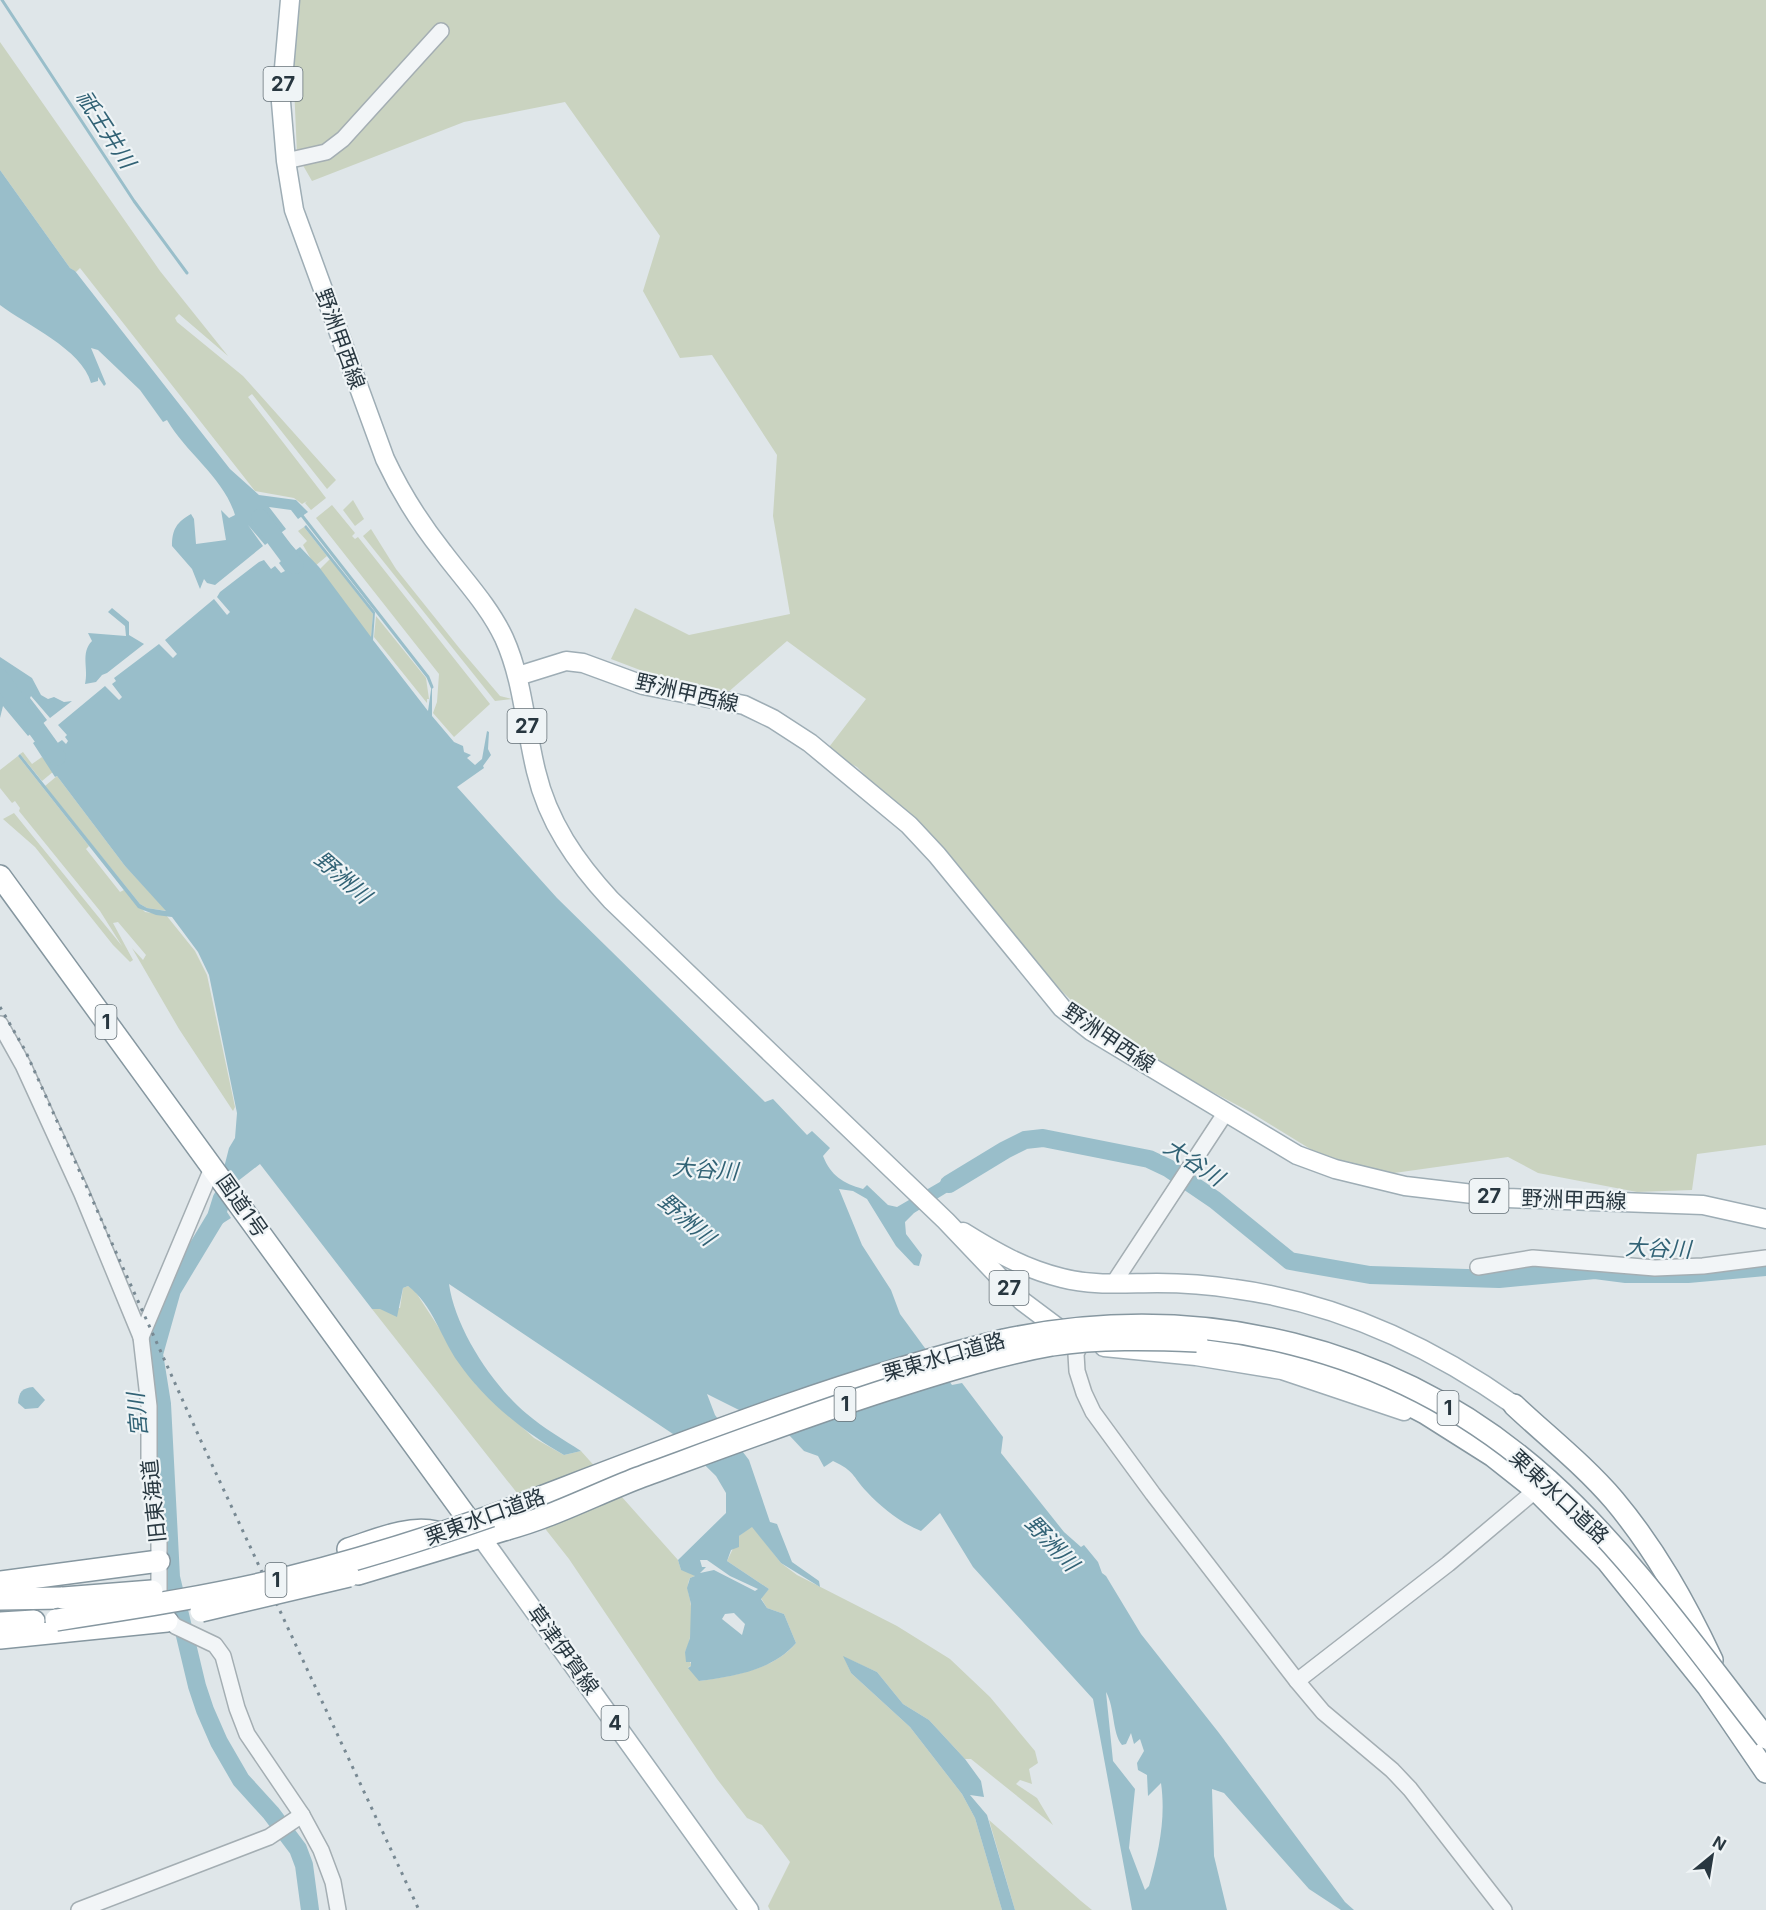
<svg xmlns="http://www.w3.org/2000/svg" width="1766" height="1910" viewBox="0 0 1766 1910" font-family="Inter,'Noto Sans JP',sans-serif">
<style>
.green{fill:#cad3c0}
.water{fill:#99beca;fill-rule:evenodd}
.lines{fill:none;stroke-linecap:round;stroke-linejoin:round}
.stream{stroke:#99beca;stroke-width:3}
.river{stroke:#99beca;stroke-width:18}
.minor-casing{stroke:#a4aeb3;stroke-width:18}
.major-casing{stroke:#9eadb5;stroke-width:21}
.highway-casing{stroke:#8697a0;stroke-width:24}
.minor{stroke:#f2f5f7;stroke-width:15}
.major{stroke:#fff;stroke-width:18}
.highway{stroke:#fff;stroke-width:21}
.rail{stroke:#788993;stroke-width:3;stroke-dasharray:3 6;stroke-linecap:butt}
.highway-bridge-casing{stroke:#8697a0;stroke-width:24;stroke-linecap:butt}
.highway-bridge{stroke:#fff;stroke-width:21}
.labels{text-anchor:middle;stroke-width:4.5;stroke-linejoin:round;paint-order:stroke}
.shield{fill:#eff4f6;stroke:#647077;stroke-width:1.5}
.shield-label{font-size:20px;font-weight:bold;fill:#283740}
.street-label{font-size:21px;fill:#283740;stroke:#eff4f6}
.water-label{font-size:22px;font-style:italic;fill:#316275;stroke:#eff4f6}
</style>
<rect width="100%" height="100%" fill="#dfe6e9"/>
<g class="green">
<path d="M298,0H1766V1145L1697,1154L1692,1190L1637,1192L1538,1173L1508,1157L1380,1175L1338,1166L1250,1112L1108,1036L1001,932L945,859L857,767L826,751L866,699L787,641L719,700L611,659L635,608L689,635L790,614L773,516L777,455L712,355L680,358L643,291L660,236L565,102L464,122L312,181L297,155L293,62Z"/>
<path d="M0,42L160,271L228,356L179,314L175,318L177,322L243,376L336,480L327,489L252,394L248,397L326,498L311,510L305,503L307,501L302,504L294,498L255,491L80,268L76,272L70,268L0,170Z"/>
<path d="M353,500L364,519L355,526L343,510Z"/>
<path d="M332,505L355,533L352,536L355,539L358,537L490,704L454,737L433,713L437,702L439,674L316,518Z"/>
<path d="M304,527L327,556L315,566L303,545L307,541L298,531Z"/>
<path d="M371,529L396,569L460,649L500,696L512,699L495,701L363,536Z"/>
<path d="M330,559L373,614L371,638L319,570Z"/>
<path d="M376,616L426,678L429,699H427V703L374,637Z"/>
<path d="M23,752L32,764L42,757L54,771L42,781L20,754Z"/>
<path d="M18,756L89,846L86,849L120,892L124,890L145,912L166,915L195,951L207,975L235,1107L233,1111L179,1029L132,948L143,960L146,955L118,922L113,923L133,960L130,962L113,945L35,847L3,819L14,813L122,946L100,911L19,811L20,808L15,801L12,803L0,788V770Z"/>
<path d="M57,776L125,866L167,911L147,908L140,904L45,786Z"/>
<path d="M408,1286L415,1291L476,1385L534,1438L564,1455L581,1451L678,1560L681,1570L692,1572L695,1576L690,1578C685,1588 690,1595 691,1606C692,1619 692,1641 685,1652L692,1666L688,1667L700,1681C732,1676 774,1670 796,1643L784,1614L767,1608L761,1598L769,1589L727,1561L739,1536L752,1526L781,1563L797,1575L897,1626L950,1659L990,1697L1035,1751L1038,1763L1029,1769L1032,1784L1020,1780L1016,1784L1037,1798L1053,1825L971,1759H965L929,1720L903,1704L877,1672L844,1657L851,1673L910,1727L962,1794L975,1818L1002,1910H770L768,1906L790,1862L762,1825L747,1818L717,1779L569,1559L372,1309L400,1308L403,1288Z"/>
<path d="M989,1820L1081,1901L1092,1910H1015Z"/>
</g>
<g class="water">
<path d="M0,170L70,268L75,271L230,469L259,495L296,500L308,512L298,519L291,510L269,507L286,529L265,545L248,525L263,546L215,585L207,583L204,579L200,589L192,569L172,546C172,529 177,522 191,514L194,519L196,544L226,540L221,510L229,518L235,515C224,478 186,453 167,420L163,422L140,390L98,350L91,348L106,384L104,386L98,377V381L91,383C82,349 26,325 0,305Z"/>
<path d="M306,525L375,612L373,640L428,711L432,683V716L454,742L463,746L464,752L471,755L467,758L475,765L482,759L487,731L489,732L488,749L491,755L483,766L484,768L457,787L557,898L765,1102L773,1099L807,1135L812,1131L830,1148L823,1156C831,1176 843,1183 863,1189L867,1185L888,1205L897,1207L957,1172L959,1175L968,1170L971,1175L963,1180L964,1182L914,1213L905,1222L906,1234L922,1255L919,1266L914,1265L896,1246L867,1199L853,1191L839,1189L862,1245L891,1290L900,1314L952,1385L962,1383L1003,1437L1001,1453L1064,1532L1081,1547L1084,1545L1098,1562L1102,1573L1106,1576L1141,1634L1219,1733L1345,1902L1354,1910H1341L1309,1889L1224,1793L1212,1789L1214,1856L1227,1910H1132L1093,1699L973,1567L940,1513L921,1531C901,1523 882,1508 867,1492C851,1475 856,1472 833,1461L824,1467L818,1456L804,1451L789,1435L707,1394L715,1415L749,1460L770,1522L777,1524L792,1562L819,1581L820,1587L781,1563L752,1527L739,1536V1547L731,1550L727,1561L769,1589L761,1599L767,1608L784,1614L796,1643C772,1671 733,1676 699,1681L688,1668L691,1666V1662H686L685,1652L690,1638L691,1604L687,1588L690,1578L695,1576L681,1570L678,1560L726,1513V1493L716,1476L673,1434L449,1284C455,1328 492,1385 527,1414C543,1428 563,1439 581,1451L564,1455C525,1433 484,1400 458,1362C441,1338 433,1305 408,1286L403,1288L397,1317L380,1309H372L260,1164L238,1181L225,1209L231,1218L220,1225L211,1219L229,1148L235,1138L237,1113L209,975L198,952L172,917L156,915L138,908L18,756L20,754L140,904L147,908L166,911L125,866L57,776L55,777L33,743L46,733L56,744L62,740L66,744L68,741L65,737L67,735L58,725L105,686L119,700L122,697L112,684L116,681L114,678L159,644L173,658L177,654L165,640L214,599L227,615L230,612L217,597L220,592L259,562L264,560L271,569L275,566L281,573L285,571L279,563L282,560L274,550L287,540L296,550L300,547L319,567L371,637L373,614L304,527ZM700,1560H707L730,1576L758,1589L755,1591L714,1570L700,1573L706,1567H702ZM734,1613L745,1624L742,1635L722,1619L725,1614ZM1106,1692C1115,1708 1112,1733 1122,1745L1126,1744L1131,1733L1134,1744L1140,1739L1144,1751L1137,1763L1138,1770L1147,1775L1148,1796L1161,1783C1166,1818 1159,1851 1149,1886L1145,1890L1129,1848L1135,1789L1113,1761Z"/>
<path d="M112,608L129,622V635L144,644L107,673L102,675L96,682L85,684C89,669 80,653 92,641L88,633L126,636L125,626L108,612Z"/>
<path d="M0,657L32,678L41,695L48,699L54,697L64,702L72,701L50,718L31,696L30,698L47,720L28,736L3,706L0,718Z"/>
<path d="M33,1387L45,1400L38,1408L25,1409L18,1403C19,1392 22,1388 33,1387Z"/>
<path d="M843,1656L877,1672L903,1704L929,1720L965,1759L981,1781L984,1797L970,1795L987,1815L1015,1910H1002L975,1818L962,1794L910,1727L851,1673Z"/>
</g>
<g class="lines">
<g class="stream">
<path d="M2,0L134,201L187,273"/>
<path d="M300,513L428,677L432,687"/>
</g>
<g class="river">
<path d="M260,518L295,565"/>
<path d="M0,678L57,757"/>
<path d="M949,1184L1005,1150L1025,1140L1043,1138L1149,1159L1168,1168L1215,1200L1290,1261L1370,1275L1499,1279L1595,1270L1626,1274H1688L1766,1267"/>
<path d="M222,1198L216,1217L172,1290L154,1354L162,1404L171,1577L197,1686L205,1710L219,1742L241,1780L271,1813L298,1849L304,1865L310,1910"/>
</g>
<g class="minor-casing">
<g id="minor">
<path d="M286,161L326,152L343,139L441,31"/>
<path d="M0,1024L23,1065L82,1194L141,1337L149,1406V1465L159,1542V1607L175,1626L215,1645L223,1656L237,1708L247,1734L302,1815L321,1850L333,1882L338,1910"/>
<path d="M1478,1267L1533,1258L1655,1268L1703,1266L1766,1258"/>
<path d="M1113,1284L1226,1112"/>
<path d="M141,1337L213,1166"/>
<path d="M1080,1345L1076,1354L1077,1371L1084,1393L1093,1412L1153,1494L1297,1681L1323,1712L1392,1770L1410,1789L1504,1910"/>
<path d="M1297,1681L1448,1564L1536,1490"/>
<path d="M79,1910L269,1837L302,1815"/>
</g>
</g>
<g class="major-casing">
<g id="major">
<path d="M290,0L281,102L286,161L294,210L385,459C401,493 420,523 443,552C464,580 489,606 504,638C523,680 525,726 536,771C548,822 576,862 611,900L946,1221L1022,1301L1070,1337"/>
<path d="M518,676L566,661L583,663L643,685L744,705L773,719L810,743L909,825L937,855L1062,1008L1091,1031L1297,1155L1335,1169L1405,1186L1507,1198L1703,1205L1766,1219"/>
<path d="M963,1232C995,1252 1025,1269 1062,1278C1092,1286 1126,1283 1157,1283C1182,1283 1210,1285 1235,1289C1338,1303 1429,1345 1514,1405"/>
<path d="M1104,1347L1196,1356L1282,1370L1404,1411"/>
<path d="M481,1537L749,1910"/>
</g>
</g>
<g class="highway-casing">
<g id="highway">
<path d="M0,876L481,1537"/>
<path d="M1197,1341L1235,1346L1290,1358L1358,1378L1425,1413L1493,1456L1536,1490L1607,1561L1708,1687L1766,1772"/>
<path d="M1514,1405C1547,1436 1584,1465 1614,1500C1655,1549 1685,1603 1712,1660"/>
<path d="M491,1516C660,1452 829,1383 1004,1340"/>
<path d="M348,1549C374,1541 408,1525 436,1532"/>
<path d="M358,1574L507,1529"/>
<path d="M0,1582L159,1561"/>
<path d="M0,1599L63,1598"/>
<path d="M0,1623L34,1621"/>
<path d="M0,1638L167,1621"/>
</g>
</g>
<use href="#minor" class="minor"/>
<use href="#major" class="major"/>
<use href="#highway" class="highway"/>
<path class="rail" d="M0,1007L25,1050L201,1441L419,1910"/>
<g class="highway-bridge-casing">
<g id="highway-bridge">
<path d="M1004,1340C1199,1299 1398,1345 1548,1480C1631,1555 1697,1650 1766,1738"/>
<path d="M507,1529C552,1517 594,1495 638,1478C720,1448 802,1417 886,1390C940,1373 995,1355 1052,1345C1100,1338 1149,1339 1197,1341"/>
<path d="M63,1598L152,1591"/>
<path d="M201,1611L349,1576"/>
<path d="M56,1620C134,1608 213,1596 290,1577C358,1560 425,1539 491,1516"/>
</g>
</g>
<use href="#highway-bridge" class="highway-bridge"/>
</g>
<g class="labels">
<g class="shield">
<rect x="263.5" y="67" width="39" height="34" rx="4.5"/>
<rect x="507.5" y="709" width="39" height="34" rx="4.5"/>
<rect x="95.5" y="1005" width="21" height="34" rx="4.5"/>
<rect x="1469.5" y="1179" width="39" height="34" rx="4.5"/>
<rect x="989.5" y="1271" width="39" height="34" rx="4.5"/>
<rect x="834.5" y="1387" width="21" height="34" rx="4.5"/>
<rect x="1437.5" y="1391" width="21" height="34" rx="4.5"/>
<rect x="265.5" y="1563" width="21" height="34" rx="4.5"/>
<rect x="601.5" y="1706" width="27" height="34" rx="4.5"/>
</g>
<g class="shield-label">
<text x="283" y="91">27</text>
<text x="527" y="733">27</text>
<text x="106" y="1029">1</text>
<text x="1489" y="1203">27</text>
<text x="1009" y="1295">27</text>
<text x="845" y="1411">1</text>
<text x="1448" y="1415">1</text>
<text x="276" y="1587">1</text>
<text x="615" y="1730">4</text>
</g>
<g class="street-label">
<text transform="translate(340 339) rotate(70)" y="7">野洲甲西線</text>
<text transform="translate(687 693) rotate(13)" y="7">野洲甲西線</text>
<text transform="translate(1109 1038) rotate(34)" y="7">野洲甲西線</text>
<text transform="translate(1574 1200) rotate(2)" y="7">野洲甲西線</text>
<text transform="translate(242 1206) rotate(55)" y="7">国道1号</text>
<text transform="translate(944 1357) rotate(-16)" y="7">栗東水口道路</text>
<text transform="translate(1559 1497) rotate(43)" y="7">栗東水口道路</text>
<text transform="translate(154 1501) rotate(-96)" y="7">旧東海道</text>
<text transform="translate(485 1517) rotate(-20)" y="7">栗東水口道路</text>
<text transform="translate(563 1650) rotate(54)" y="7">草津伊賀線</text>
</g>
<g class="water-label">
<text transform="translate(106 129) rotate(57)" y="8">祇王井川</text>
<text transform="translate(343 877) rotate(41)" y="8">野洲川</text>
<text transform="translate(1194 1162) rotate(33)" y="8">大谷川</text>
<text transform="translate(705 1169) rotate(4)" y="8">大谷川</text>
<text transform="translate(687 1219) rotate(41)" y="8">野洲川</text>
<text transform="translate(1658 1248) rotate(2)" y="8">大谷川</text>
<text transform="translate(137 1415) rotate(-95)" y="8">宮川</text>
<text transform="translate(1052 1543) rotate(47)" y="8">野洲川</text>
</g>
</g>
<g transform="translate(1712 1856) rotate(30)" stroke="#eff4f6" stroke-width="4.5" paint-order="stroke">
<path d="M0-4.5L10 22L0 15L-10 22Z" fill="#283740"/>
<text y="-9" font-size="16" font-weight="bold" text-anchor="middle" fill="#283740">N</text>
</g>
</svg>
